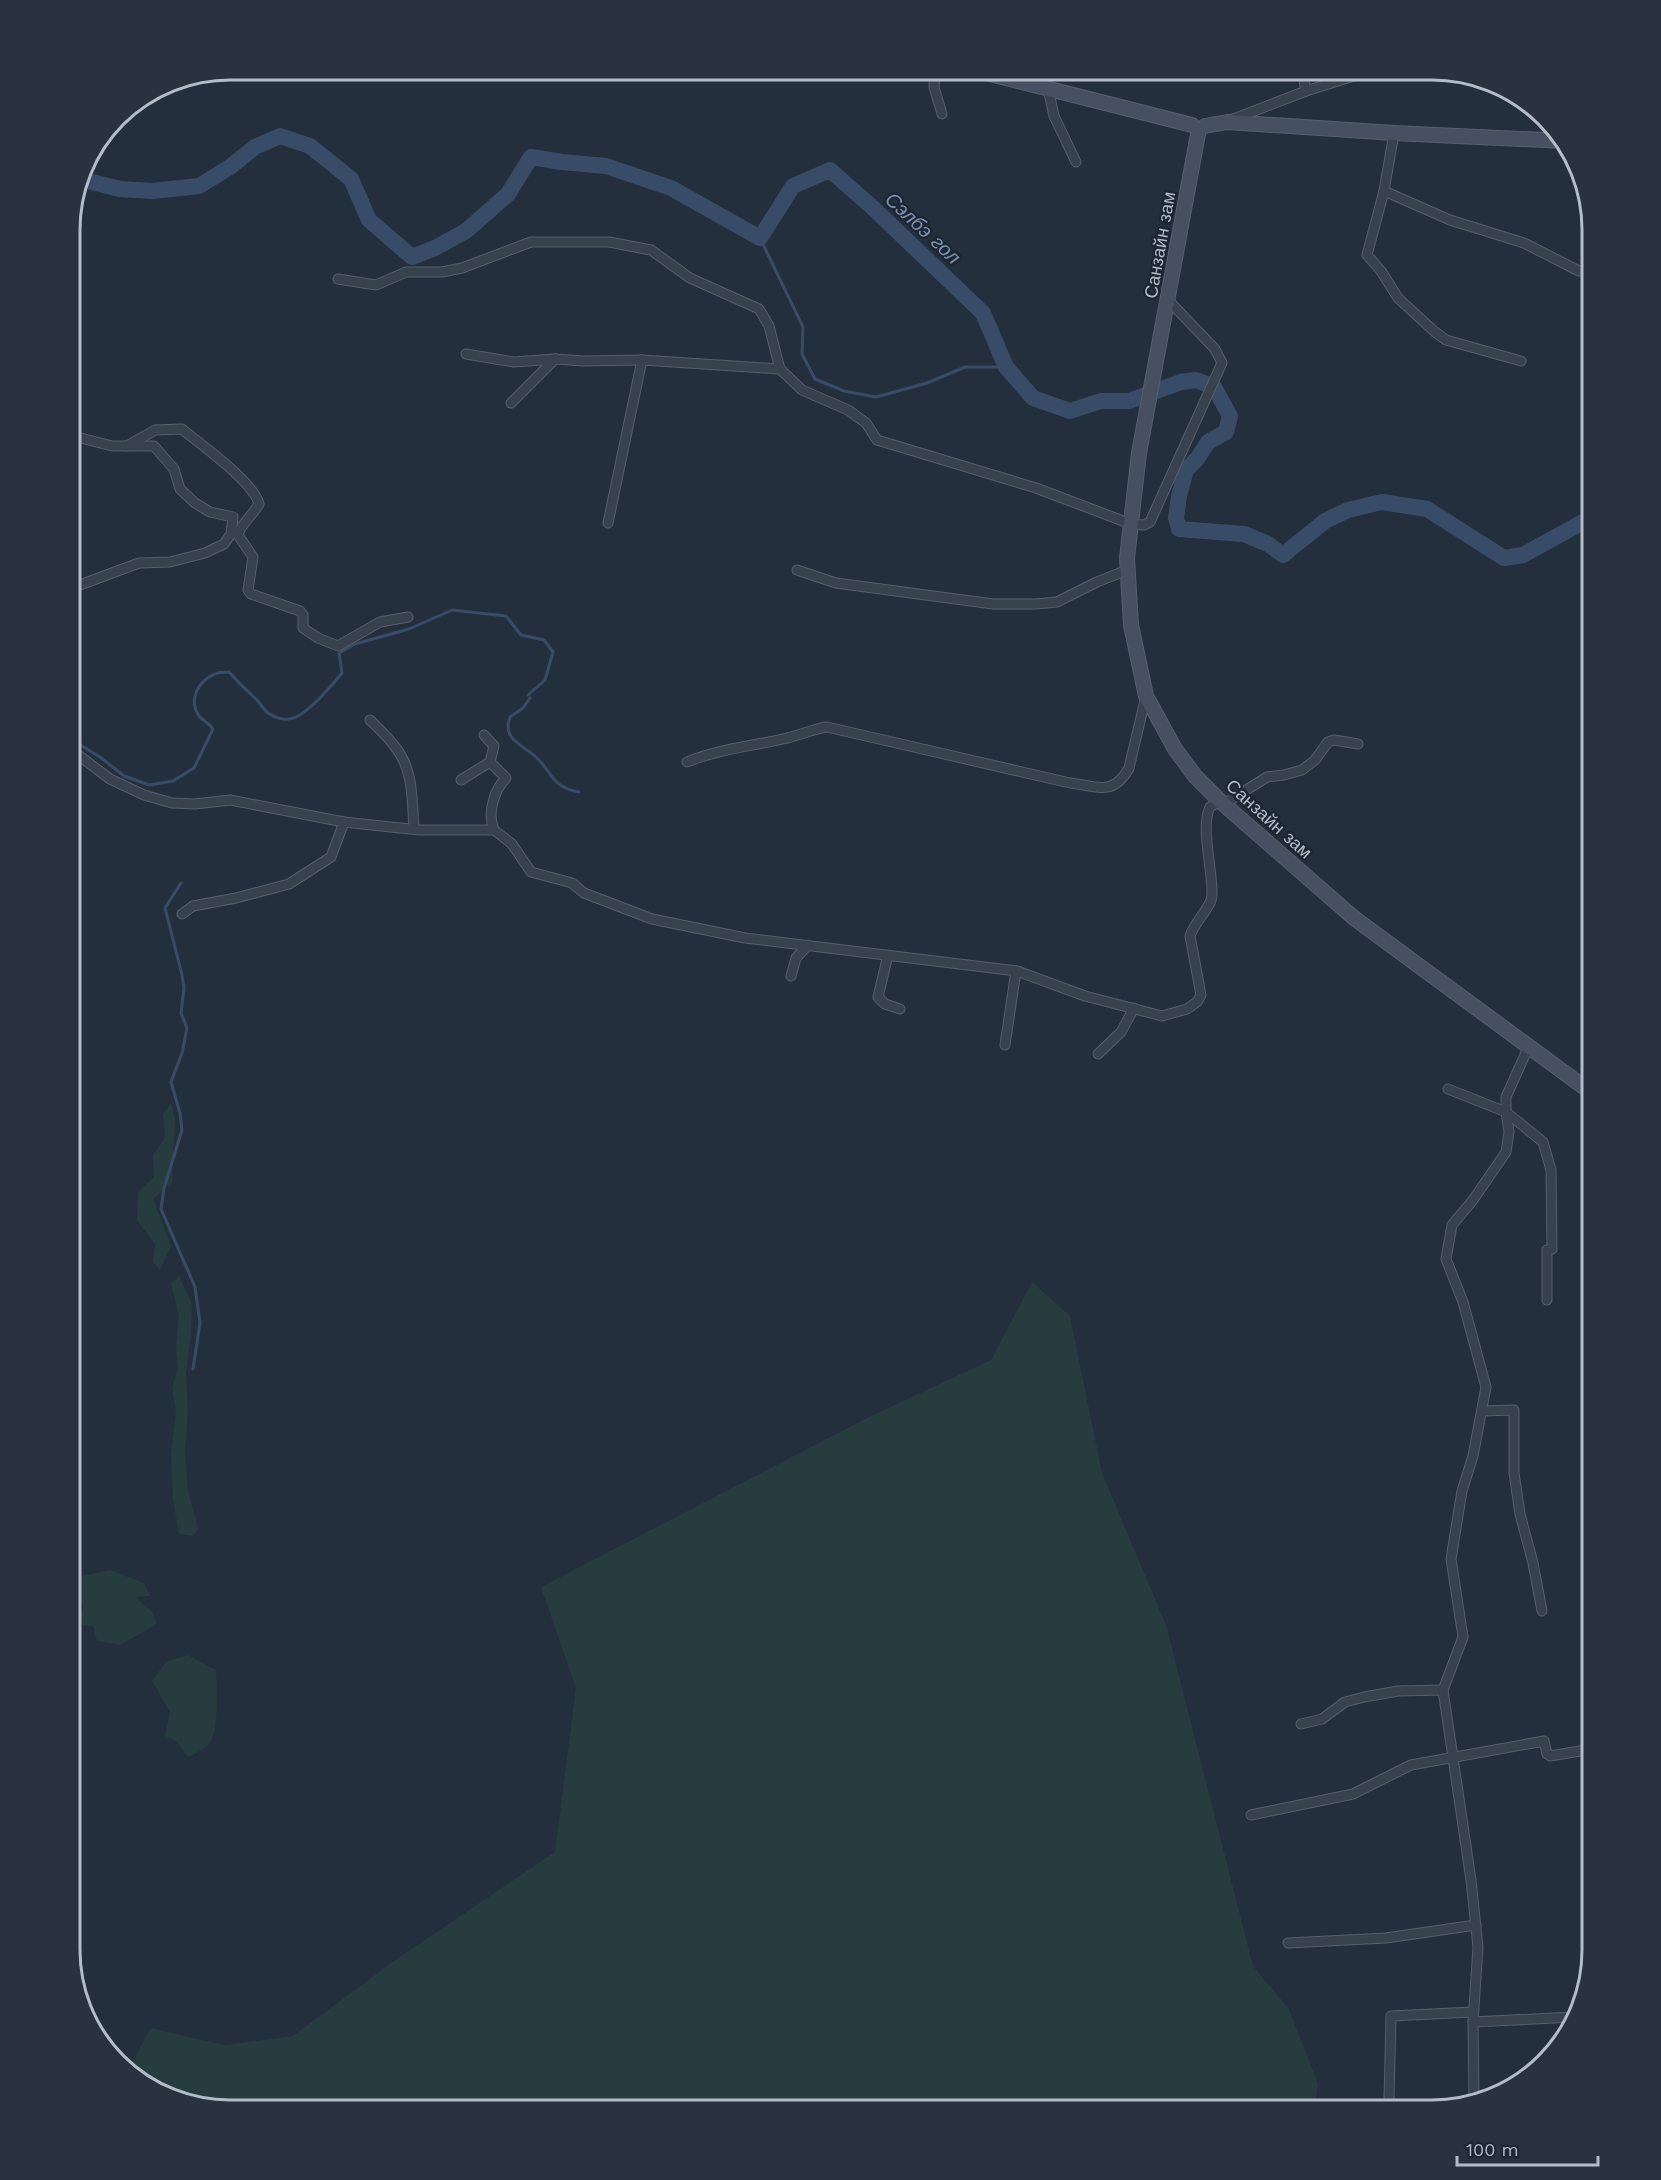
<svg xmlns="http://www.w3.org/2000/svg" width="1661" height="2180" viewBox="0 0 1661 2180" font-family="'Work Sans',sans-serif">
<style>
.green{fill:#263c3f}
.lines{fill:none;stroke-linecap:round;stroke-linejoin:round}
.stream{stroke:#394c67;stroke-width:3}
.river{stroke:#394c67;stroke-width:16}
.minor-casing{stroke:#565f6c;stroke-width:11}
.secondary-casing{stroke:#565f6c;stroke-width:16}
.minor{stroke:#38414e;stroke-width:9}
.secondary{stroke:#465061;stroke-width:14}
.labels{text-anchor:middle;stroke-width:5;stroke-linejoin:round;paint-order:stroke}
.street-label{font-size:18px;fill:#b4bcc9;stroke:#1d2633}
.water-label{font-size:20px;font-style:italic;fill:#7c92b1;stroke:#1d2633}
.rim{fill:none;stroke:#b4bcc9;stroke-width:3}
</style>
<rect width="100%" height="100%" fill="#242f3e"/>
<g class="green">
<path d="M171,1103L175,1119L172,1182L153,1199L171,1246L160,1270L153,1262L155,1244L137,1220L138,1192L154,1177L153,1155L165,1138L163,1114Z"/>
<path d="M179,1276L192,1304L191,1334L186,1372L188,1411L185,1453L188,1491L198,1529L193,1536L179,1534L173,1499L171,1454L176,1412L172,1387L178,1369L176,1347L179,1316L171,1283Z"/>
<path d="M1032,1282L1070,1316L1102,1473L1166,1625L1253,1966L1289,2009L1318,2084L1314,2111H229L150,2090L129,2070L150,2028L225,2045L293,2036L398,1958L555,1852L576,1688L541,1587L869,1417L991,1360Z"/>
<path d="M69,1515L73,1519L79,1548L69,1555Z"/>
<path d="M110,1570L144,1583L150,1596L135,1597L153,1613L157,1624L120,1645L97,1641L93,1626L75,1625L84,1606L71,1587L78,1577Z"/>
<path d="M188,1655L216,1670C217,1685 219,1729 211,1741C206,1749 196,1753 188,1757L176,1741L165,1736L170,1712L152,1681L166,1662Z"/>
</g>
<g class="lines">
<g class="stream">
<path d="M760,238L803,327L802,354L815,379L844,391L876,397L927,383L965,367H1006"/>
<path d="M530,698L523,708L510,717C501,739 523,745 536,757C553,773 551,787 579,792"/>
<path d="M69,738L100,757L124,776L149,785L173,781L194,768L213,729C209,723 203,721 199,716C188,700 198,681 215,674C219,672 225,672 229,672C238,682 246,690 256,699C260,703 263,709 268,713C290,728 305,713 320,698C328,689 335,682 342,673L339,653L355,644L409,629L452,610L506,616L521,635L544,640L553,652L545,680L528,695"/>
<path d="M181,883L165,908L182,975L184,988L181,1013L187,1028L182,1053L171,1082L180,1113L182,1130L164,1188L161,1209L195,1287L200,1323L193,1369"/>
</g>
<path class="river" d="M80,179L120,189L152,191L199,186L230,167L255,147L280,136L310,146L351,179L369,220L412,257L435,248L466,231L508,194L531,157L562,162L606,166L671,188L760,238L793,186L830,170L872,207L983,313L1006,367L1033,398L1070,411L1101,401H1129L1181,382L1196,380L1214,387L1230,416L1226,432L1208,442L1197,459L1186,470L1179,496L1176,518L1179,529L1244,534L1268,544L1283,555L1325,521L1348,510L1382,502L1427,509L1504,558L1523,555L1592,517"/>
<g class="minor-casing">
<g id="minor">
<path d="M935,69L934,87L942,114"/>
<path d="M1302,69L1306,91"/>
<path d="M1048,88L1054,116L1076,162"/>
<path d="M1231,120L1306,91L1376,69"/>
<path d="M1394,133L1384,191L1450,220L1524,243L1579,271"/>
<path d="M1384,191L1367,255L1381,271L1398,298L1435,332L1446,340L1521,361"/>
<path d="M338,279L376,285L406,272H442L462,268L531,242H609L651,250L690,278L759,309L769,326L780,369"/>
<path d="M466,354L514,362L555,359"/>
<path d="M511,403L555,359L584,361L642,360"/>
<path d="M127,446L155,430L182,429C201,445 254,482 259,504C253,515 240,525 238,535L253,557L248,590L251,594L300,611L303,615V628L318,638L338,646L380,622L408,617"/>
<path d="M608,523L642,360L780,369L802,390L848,410L866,423L877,440L1036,488L1131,524L1144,525L1150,522L1222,363L1215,349L1169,301"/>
<path d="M797,570L836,583L993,604H1036L1057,602L1097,582L1127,570"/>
<path d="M69,589L139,563L170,562L205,553L224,544L231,534L233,517L210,512L195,503L180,489L174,469L154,446H112L69,435"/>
<path d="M370,720C379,729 389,738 396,748C414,771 412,802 414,829"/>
<path d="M484,735L494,746L490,762"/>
<path d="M69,748L110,779L144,795L172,803L195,804L230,800L344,822L419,830H494L512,844L531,872L572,883L584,893L652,919L745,938L1017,971L1085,996L1162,1016L1187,1009L1197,1002L1201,995L1190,936C1194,922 1212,907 1212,895C1213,871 1200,826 1210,807L1220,801"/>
<path d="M687,762C718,749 754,746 787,738C801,735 813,729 827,727L1070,783C1097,786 1113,797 1129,768L1146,696"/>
<path d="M461,780L490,762L506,778C494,790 487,814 494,830"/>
<path d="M1224,804L1267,777L1284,775L1302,770L1315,760L1328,742L1334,740L1358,744"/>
<path d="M182,914L193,906L236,898L289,884L331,857L344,822"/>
<path d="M888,955L878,997L885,1004L900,1009"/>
<path d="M791,976L796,958L808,945"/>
<path d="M1005,1045L1016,971"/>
<path d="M1098,1054L1121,1032L1134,1008"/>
<path d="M1448,1089L1506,1112L1543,1142L1551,1170L1552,1249L1547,1250V1300"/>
<path d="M1482,1411L1514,1410V1473L1520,1514L1533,1563L1542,1611"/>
<path d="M1301,1724L1322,1719L1345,1702L1364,1697L1398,1691L1443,1690"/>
<path d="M1251,1815L1353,1794L1411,1765L1544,1741L1547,1754L1550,1756L1592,1749"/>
<path d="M1288,1943L1386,1938L1476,1925"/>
<path d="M1473,2022L1574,2017"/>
<path d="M1474,2098L1473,2022L1478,1947L1471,1880L1443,1690L1463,1637L1451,1559L1462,1491L1473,1456L1486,1387L1463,1302L1446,1259L1452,1225L1473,1200L1506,1152L1509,1132L1506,1112V1097L1529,1046"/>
<path d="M1384,2111L1389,2099L1391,2016L1473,2012"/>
</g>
</g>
<g class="secondary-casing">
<g id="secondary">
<path d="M970,69L1192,125"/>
<path d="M1205,126L1227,122L1394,133L1565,141"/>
<path d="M1198,134L1139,453L1127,558L1131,625L1146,696L1175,749L1195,776L1220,801L1354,918L1592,1093"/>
</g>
</g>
<use href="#minor" class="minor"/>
<use href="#secondary" class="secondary"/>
</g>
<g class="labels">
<g class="street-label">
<text transform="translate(1160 245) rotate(-80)" y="6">Санзайн зам</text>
<text transform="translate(1269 819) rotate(42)" y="6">Санзайн зам</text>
</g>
<g class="water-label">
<text transform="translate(923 228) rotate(43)" y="7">Сэлбэ гол</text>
</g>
</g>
<path d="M0 0H1661V2180H0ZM230 80H1432A150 150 0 0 1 1582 230V1950A150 150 0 0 1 1432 2100H230A150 150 0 0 1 80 1950V230A150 150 0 0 1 230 80Z" fill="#29323f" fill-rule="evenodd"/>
<path class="rim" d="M230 80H1432A150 150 0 0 1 1582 230V1950A150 150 0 0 1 1432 2100H230A150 150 0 0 1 80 1950V230A150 150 0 0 1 230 80Z"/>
<path d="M1457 2156v9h141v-9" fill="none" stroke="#b4bcc9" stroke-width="3"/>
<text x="1466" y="2156" font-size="18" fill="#b4bcc9" stroke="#1d2633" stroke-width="4.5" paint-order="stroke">100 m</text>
</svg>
